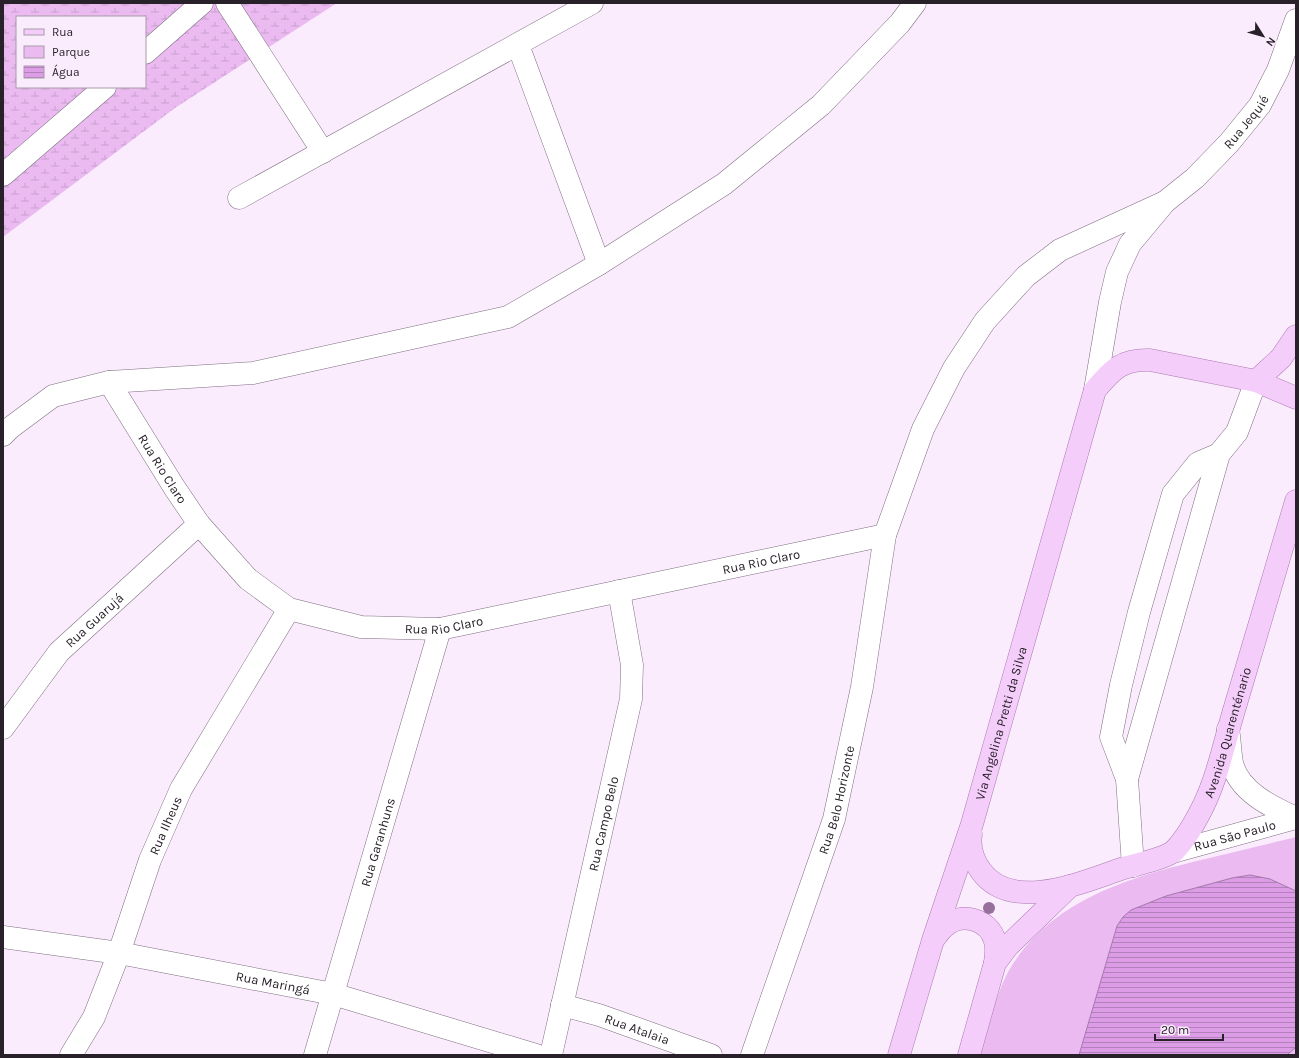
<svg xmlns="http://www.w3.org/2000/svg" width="1299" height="1058" viewBox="0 0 1299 1058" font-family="Karla,sans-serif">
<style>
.wetland{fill:url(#wetland-marsh);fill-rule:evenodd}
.park{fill:#eabaf1}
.water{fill:url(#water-rules);stroke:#a678ad}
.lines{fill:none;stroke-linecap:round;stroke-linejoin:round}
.minor-casing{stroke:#7e6e81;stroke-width:23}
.major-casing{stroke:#a97bb0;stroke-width:23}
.minor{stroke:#fff;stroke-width:22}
.major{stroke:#f5cdfb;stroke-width:22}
.tree{fill:#966f9c}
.labels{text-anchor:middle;stroke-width:3.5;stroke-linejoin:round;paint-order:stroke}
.street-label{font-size:13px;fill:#282129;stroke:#fbecfd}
</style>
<defs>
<pattern id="wetland-marsh" width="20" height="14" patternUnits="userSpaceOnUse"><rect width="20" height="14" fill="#eabaf1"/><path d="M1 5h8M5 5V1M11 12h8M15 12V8" fill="none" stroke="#c9a0cf"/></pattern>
<pattern id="water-rules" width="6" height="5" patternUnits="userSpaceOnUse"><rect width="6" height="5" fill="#dc9de6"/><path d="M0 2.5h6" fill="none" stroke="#b280ba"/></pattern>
</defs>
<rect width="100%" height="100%" fill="#fbecfd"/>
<path class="wetland" d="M3,3H337L175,108L3,237ZM17,17H145V87H17Z"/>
<path class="park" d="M1296,837V1055H978C980,1040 987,1026 992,1012C997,999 1001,985 1008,972C1049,901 1127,878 1201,860C1233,852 1264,845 1296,837Z"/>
<path class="water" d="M1250,875L1270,879L1296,891V1047L1287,1055H1079L1117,926L1123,917L1131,910L1166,896L1232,878Z"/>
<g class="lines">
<g class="minor-casing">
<g id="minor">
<path d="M227,3L323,152"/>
<path d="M518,45L599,264"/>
<path d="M145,53L202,3"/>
<path d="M3,175L105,87"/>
<path d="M239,198L592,3"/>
<path id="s1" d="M109,382L174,487L199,524L248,579L289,609L361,627L440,629L885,535"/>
<path id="s2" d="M1095,390L1110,302L1117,272L1130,244L1165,202L1195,178L1229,143L1260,105L1278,70L1296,20"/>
<path d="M3,435L10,428L53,396L109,382L253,373L508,317L599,264L724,184L821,105L900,23L915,3"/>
<path id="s3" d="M3,728L59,652L199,524"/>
<path d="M1228,729C1230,740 1230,752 1232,763C1239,792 1272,807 1296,818"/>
<path d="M1127,779L1219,454L1237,432L1256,381"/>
<path id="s4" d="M1173,852L1296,818"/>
<path d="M1133,866L1127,779L1111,737L1121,685L1139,612L1173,494L1198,463L1219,454"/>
<path id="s5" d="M3,937L119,953L333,994L536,1055"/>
<path id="s6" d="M562,1005L599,1015L711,1055"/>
<path id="s7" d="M71,1055L94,1017L119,953L150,860L181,789L289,609"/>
<path id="s8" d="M315,1055L440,629"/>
<path id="s9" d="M551,1055L631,699L632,665L619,591"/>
<path id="s10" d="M752,1055L834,819L862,687L885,535L923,429L954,368L985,321L1026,276L1060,250L1165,202"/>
</g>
</g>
<g class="major-casing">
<g id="major">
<path d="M1256,381L1281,358L1296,336"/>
<path id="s11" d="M971,834C969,847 973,860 981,871C1012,914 1085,881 1124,868C1135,865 1166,858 1174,851C1182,843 1191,829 1197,818C1217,783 1223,746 1235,707C1255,638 1276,570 1296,501"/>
<path d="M934,939C937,935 940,930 944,927C961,911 989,919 995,941C997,948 996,956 995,963"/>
<path id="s12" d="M899,1055L933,940L972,824L1095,390C1112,370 1121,359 1150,360L1256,381L1296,398"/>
<path d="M969,1055L995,963L1008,946L1070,886"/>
</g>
</g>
<use href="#minor" class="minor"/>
<use href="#major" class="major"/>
</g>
<circle class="tree" cx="989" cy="908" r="6"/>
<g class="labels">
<g class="street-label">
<text dy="5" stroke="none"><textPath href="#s2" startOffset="320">Rua Jequié</textPath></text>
<text dy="5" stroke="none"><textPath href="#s1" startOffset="102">Rua Rio Claro</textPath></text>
<text dy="5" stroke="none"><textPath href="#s1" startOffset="774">Rua Rio Claro</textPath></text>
<text dy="5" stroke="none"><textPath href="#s3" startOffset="142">Rua Guarujá</textPath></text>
<text dy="5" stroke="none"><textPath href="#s1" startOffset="450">Rua Rio Claro</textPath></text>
<text dy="5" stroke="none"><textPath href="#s12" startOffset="347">Via Angelina Pretti da Silva</textPath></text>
<text dy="5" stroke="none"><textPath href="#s11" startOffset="377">Avenida Quarenténario</textPath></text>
<text dy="5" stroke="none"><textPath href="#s10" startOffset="269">Rua Belo Horizonte</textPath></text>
<text dy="5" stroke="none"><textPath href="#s9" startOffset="237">Rua Campo Belo</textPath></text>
<text dy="5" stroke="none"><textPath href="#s7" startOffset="249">Rua Ilheus</textPath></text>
<text dy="5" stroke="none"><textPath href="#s4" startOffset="64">Rua São Paulo</textPath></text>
<text dy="5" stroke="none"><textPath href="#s8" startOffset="222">Rua Garanhuns</textPath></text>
<text dy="5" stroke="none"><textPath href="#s5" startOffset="274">Rua Maringá</textPath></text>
<text dy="5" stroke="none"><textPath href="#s6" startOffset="79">Rua Atalaia</textPath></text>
</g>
</g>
<rect width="1299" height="1058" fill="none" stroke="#282129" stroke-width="8"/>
<rect x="16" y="16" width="130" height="72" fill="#fbecfd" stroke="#a79ba8"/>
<rect x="24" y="29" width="20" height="6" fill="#f5cdfb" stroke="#a79ba8"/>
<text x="52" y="36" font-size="12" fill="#282129">Rua</text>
<rect x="24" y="46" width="20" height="12" fill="#eabaf1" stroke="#a79ba8"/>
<text x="52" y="56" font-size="12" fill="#282129">Parque</text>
<rect x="24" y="66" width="20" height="12" fill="url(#water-rules)" stroke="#a79ba8"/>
<text x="52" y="76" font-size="12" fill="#282129">Água</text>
<g transform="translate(1263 36) rotate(127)" stroke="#fbecfd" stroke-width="3" paint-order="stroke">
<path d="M0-3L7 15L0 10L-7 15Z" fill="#282129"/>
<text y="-6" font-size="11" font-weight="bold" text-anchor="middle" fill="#282129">N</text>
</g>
<path d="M1155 1034v6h68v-6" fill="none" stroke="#282129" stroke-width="2"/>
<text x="1161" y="1034" font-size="12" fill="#282129" stroke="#fbecfd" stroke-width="3" paint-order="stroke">20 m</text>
</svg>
